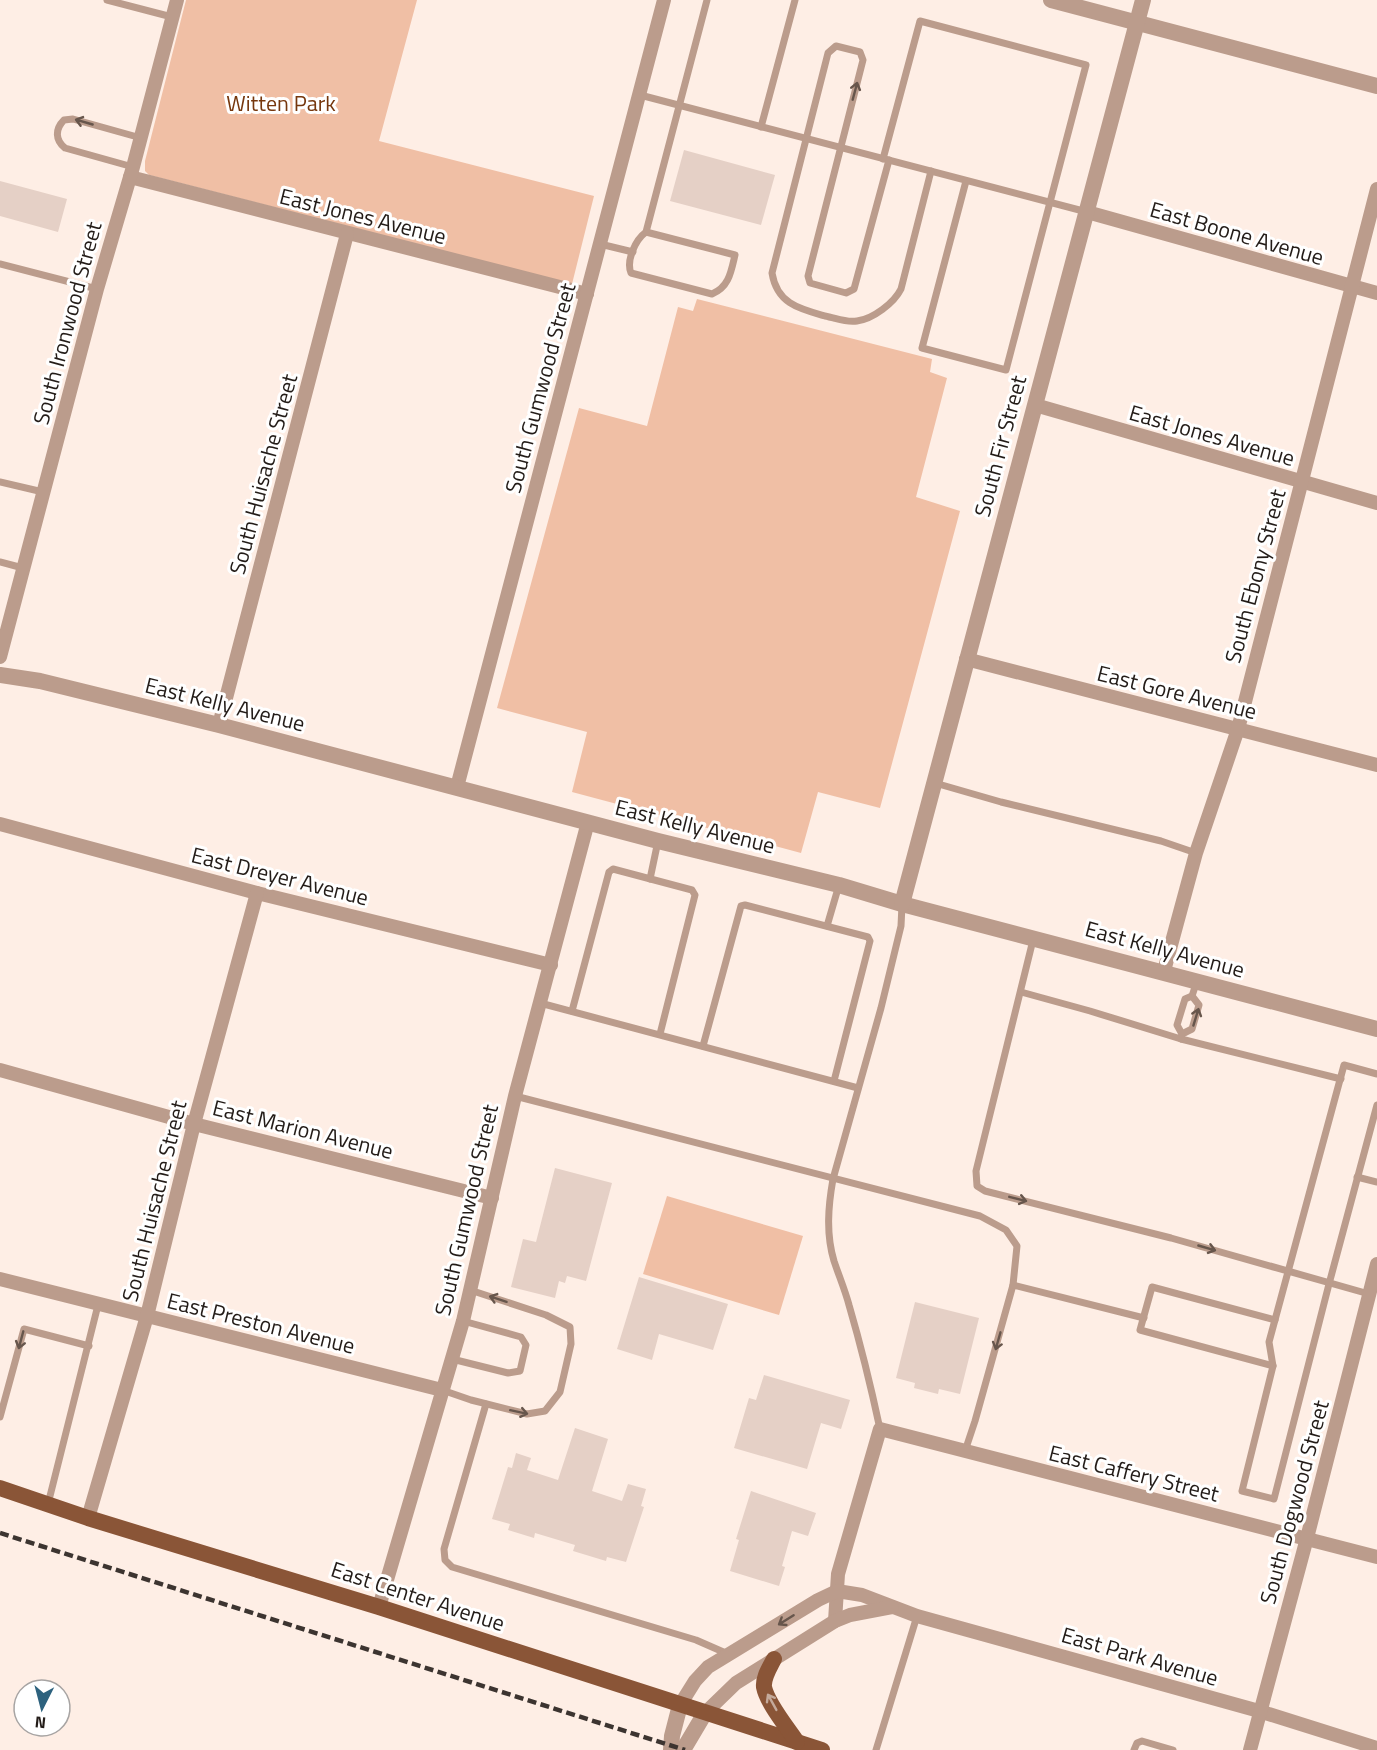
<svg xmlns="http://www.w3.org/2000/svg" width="1377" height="1750" viewBox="0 0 1377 1750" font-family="'Titillium Web',sans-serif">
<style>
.green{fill:#f0bfa5}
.building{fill:#e5d0c6}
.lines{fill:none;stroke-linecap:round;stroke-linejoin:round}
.service{stroke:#bb9c8c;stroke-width:7}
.minor{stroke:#bb9c8c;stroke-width:14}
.tertiary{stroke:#bb9c8c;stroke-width:16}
.primary{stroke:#8a5537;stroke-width:16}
.rail{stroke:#3c3430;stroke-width:4.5;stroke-dasharray:9 4.5;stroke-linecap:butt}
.oneway{stroke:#67564c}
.oneway2{stroke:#c4aa9b}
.labels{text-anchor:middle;stroke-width:6;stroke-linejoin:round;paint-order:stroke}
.park-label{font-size:22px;fill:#76370d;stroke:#fff}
.street-label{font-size:22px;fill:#231c18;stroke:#fff}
</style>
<rect width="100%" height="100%" fill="#feeee5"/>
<g class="green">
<path d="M186,0H417L379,141L594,196L572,284L149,175L145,171V161Z"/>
<path d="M697,299L932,359L930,372L947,378L916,497L960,511L880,808L818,792L801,853L572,792L587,732L497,708L579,408L647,426L678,307L693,311Z"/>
<path d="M667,1196L803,1236L779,1315L643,1274Z"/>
</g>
<g class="building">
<path d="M684,150L775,175L761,225L670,201Z"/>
<path d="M0,181L67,199L58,232L0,216Z"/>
<path d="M555,1168L612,1183L586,1281L567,1276L565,1283L559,1281L555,1298L511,1287L523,1239L536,1242Z"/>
<path d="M639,1277L728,1304L713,1350L659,1334L652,1360L617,1349Z"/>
<path d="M915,1302L979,1318L960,1394L939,1389L938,1394L914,1388L915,1383L896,1378Z"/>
<path d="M764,1375L850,1400L841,1429L821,1423L807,1469L734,1448L749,1398L756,1400Z"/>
<path d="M575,1428L608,1439L592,1491L622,1501L628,1484L646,1489L641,1506L644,1507L626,1562L607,1557L606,1561L573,1551L575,1545L535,1533L534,1538L508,1530L510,1524L492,1519L508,1467L512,1468L516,1453L531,1458L527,1470L558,1480Z"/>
<path d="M751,1491L816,1513L808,1536L792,1531L782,1566L785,1567L779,1586L730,1571L739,1540L736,1539Z"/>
</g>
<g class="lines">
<g class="service">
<path d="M107,0L172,17"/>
<path d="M640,95L1087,212"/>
<path d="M761,127L795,0"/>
<path d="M883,159L920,21L1086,65L1006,370L922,348L966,181"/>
<path d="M889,160L854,289L846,293L810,283L808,276L863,60L860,52L836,46L828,53L772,273C777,304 800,309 825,316C836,318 846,323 857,321C873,319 894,303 901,289L931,171"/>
<path d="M133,167L65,148C55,140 55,129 64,120L73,119L141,138"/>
<path d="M646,232C635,240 626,261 631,273L712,294C729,287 731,272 735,255L646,232L707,0"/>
<path d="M600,244L633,252"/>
<path d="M0,264L97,289"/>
<path d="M0,482L43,492"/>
<path d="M0,562L23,568"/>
<path d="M935,783L1001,802L1161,841L1196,853"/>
<path d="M650,879L658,841"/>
<path d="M827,926L839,885"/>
<path d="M1033,940L976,1171L977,1186L985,1191L1171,1238L1369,1294"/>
<path d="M1197,981L1192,996L1185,999L1177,1025L1182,1034L1181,1039L1341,1079"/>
<path d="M1021,992L1090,1011L1181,1039"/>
<path d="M540,1003L858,1088"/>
<path d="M572,1011L609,872L613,869L692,890L695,895L660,1034"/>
<path d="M1182,1034L1192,1029L1199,1005L1192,996"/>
<path d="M703,1046L741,906L745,905L868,937L870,941L834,1081"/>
<path d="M1377,1074L1344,1065L1269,1342L1273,1366L1242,1491L1274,1499L1329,1284L1377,1105"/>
<path d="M515,1096L980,1216L1006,1230L1017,1246L1013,1285L975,1421L965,1451"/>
<path d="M1357,1177L1377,1182"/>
<path d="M1013,1285L1144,1318"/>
<path d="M452,1359L508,1373L520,1371L526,1345L521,1337L463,1321"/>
<path d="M1273,1366L1140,1330L1152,1287L1275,1320"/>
<path d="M442,1390L471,1400L527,1414L545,1411L560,1392L571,1344L570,1327L546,1315L470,1290"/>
<path d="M486,1404L444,1549L445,1560L452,1567L696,1640L728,1654"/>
<path d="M0,1417L24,1329L89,1346"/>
<path d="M880,1429C871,1387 861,1346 849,1305C845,1290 839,1276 834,1261C826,1234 828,1207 833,1179L881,1008L901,926L902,905"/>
<path d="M48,1504L98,1305"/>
<path d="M876,1750L917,1616"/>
<path d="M1134,1750L1137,1743L1142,1741L1173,1750"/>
</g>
<g class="minor">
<path d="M130,177L587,294"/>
<path d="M1087,212L1377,293"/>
<path d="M1035,405L1377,503"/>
<path d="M0,657L97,289L133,167L177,0"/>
<path d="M966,659L1377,765"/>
<path d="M219,725L347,234"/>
<path d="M457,787L664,0"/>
<path d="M0,824L257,893L551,965"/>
<path d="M1164,971L1196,853L1238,729L1377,189"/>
<path d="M0,1070L194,1124L492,1198"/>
<path d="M0,1279L442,1390"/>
<path d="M88,1518L147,1316L194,1124L257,893"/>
<path d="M379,1607L463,1321L515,1096L588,822"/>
<path d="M835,1621L838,1574L880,1429L1377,1557"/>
<path d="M680,1705L695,1681L708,1667L818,1600L837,1591L862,1595L917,1616L1259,1711L1377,1748"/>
<path d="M705,1713L736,1683L835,1621L850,1615L892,1607"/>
<path d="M1250,1750L1307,1538L1377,1264"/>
</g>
<g class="tertiary">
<path d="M1051,0L1377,86"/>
<path d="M0,675L40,681L219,725L658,841L839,885L902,904L1377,1029"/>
<path d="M902,904L1143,0"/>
<path d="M671,1750L672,1736L680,1705"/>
<path d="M683,1750L705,1713"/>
</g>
<g class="primary">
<path d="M0,1488L88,1518L379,1607L822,1750"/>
<path d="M774,1659C770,1667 763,1677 764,1687C767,1703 787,1727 797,1742"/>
</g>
<path class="rail" d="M0,1533L685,1750"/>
</g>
<defs><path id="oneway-shaft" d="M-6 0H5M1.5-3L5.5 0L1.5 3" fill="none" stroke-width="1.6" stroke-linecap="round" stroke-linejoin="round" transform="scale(1.5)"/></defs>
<g class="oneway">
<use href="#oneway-shaft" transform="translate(855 91) rotate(-75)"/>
<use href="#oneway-shaft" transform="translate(84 122) rotate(-164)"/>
<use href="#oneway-shaft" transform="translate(1196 1017) rotate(-73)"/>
<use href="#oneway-shaft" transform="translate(1018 1199) rotate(14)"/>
<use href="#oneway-shaft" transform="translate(1207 1248) rotate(16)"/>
<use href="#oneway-shaft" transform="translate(498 1299) rotate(-162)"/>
<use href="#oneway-shaft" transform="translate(21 1340) rotate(105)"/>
<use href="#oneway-shaft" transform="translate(998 1341) rotate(106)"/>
<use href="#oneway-shaft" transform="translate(519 1412) rotate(12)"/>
<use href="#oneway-shaft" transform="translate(786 1620) rotate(148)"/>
</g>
<use class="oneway2" href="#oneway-shaft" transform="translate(772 1702) rotate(-119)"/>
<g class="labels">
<g class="park-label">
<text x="281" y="111">Witten Park</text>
</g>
<g class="street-label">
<text transform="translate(363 216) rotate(14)" y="8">East Jones Avenue</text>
<text transform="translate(1237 233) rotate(16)" y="8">East Boone Avenue</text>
<text transform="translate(67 323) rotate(-75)" y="8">South Ironwood Street</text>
<text transform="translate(540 388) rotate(-75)" y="8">South Gumwood Street</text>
<text transform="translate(1212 435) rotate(16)" y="8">East Jones Avenue</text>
<text transform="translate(1000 446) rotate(-75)" y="8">South Fir Street</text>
<text transform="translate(263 474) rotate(-75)" y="8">South Huisache Street</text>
<text transform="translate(1255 576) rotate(-75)" y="8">South Ebony Street</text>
<text transform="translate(1177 692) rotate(14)" y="8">East Gore Avenue</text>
<text transform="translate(225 704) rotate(14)" y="8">East Kelly Avenue</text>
<text transform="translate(695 826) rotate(14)" y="8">East Kelly Avenue</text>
<text transform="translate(280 876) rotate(14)" y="8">East Dreyer Avenue</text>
<text transform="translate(1165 949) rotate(15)" y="8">East Kelly Avenue</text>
<text transform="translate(303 1129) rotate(14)" y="8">East Marion Avenue</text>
<text transform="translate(154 1201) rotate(-76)" y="8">South Huisache Street</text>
<text transform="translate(466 1210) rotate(-77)" y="8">South Gumwood Street</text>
<text transform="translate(261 1323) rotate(14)" y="8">East Preston Avenue</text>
<text transform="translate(1134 1473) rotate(14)" y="8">East Caffery Street</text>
<text transform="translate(1294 1502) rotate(-75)" y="8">South Dogwood Street</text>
<text transform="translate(418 1596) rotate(18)" y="8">East Center Avenue</text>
<text transform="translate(1140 1656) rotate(16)" y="8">East Park Avenue</text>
</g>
</g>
<g transform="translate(42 1708) rotate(186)"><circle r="28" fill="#ffffff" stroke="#a7a4a3" stroke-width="1.5"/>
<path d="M0-4.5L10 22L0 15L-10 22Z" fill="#2d627e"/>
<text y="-9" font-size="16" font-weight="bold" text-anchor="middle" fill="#231c18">N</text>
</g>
</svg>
